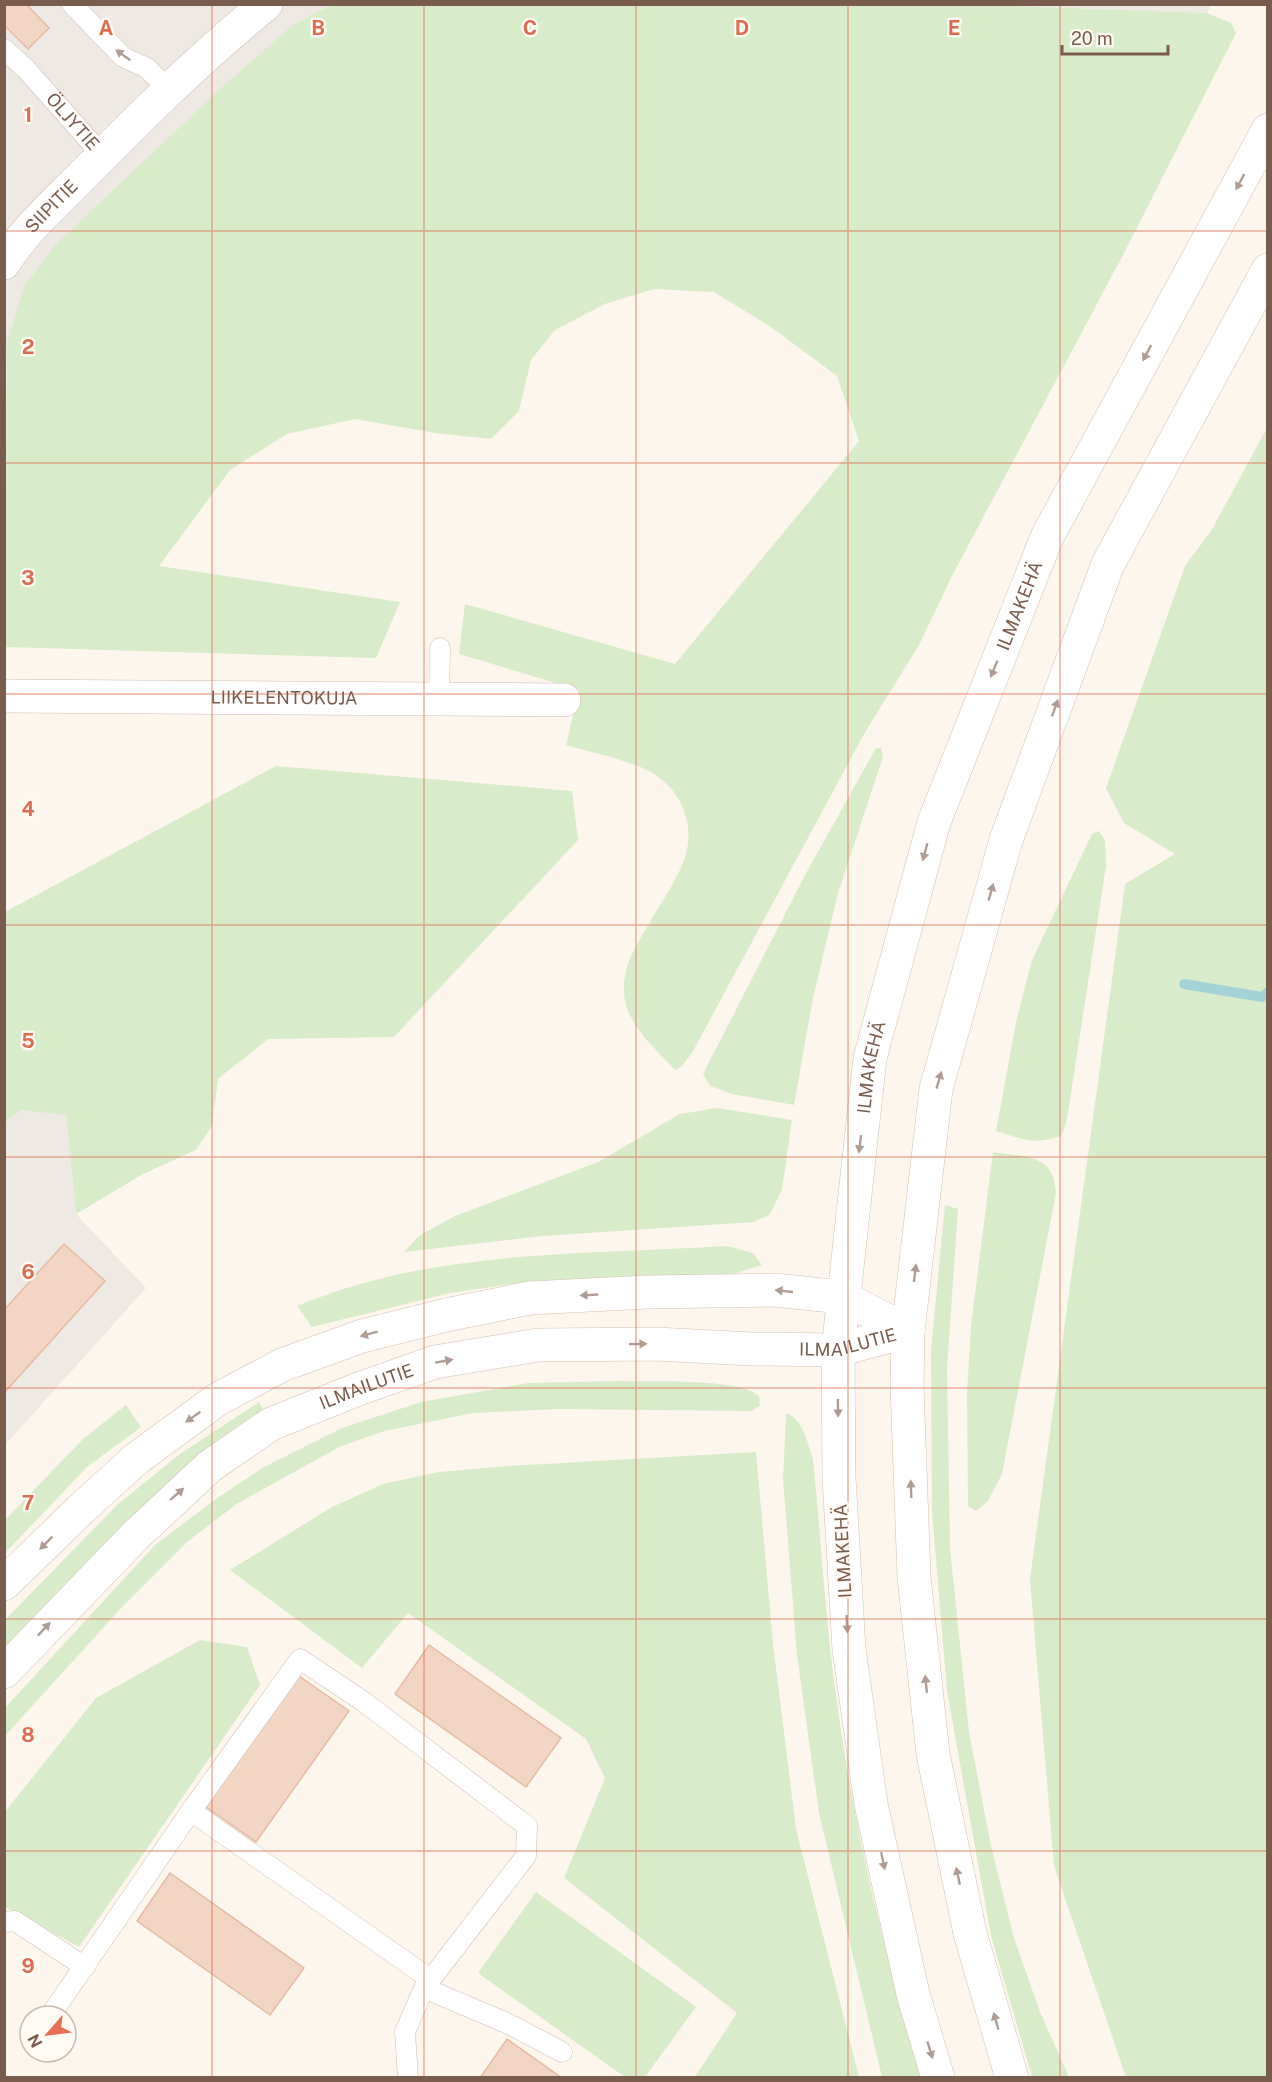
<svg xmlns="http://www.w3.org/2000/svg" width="1272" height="2082" viewBox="0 0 1272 2082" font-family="'Public Sans',sans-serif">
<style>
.industrial{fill:#efe9e4}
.green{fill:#d8ecc9}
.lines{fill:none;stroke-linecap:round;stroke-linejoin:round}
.stream{stroke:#a5d3da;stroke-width:10}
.building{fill:#f3d5c3;stroke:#e6bba3;stroke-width:1.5}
.service-casing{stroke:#d1beb0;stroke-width:21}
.minor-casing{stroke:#d1beb0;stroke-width:34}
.secondary-casing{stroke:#d6c0b0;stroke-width:34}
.service{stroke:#fff;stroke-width:20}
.minor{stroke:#fff;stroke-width:33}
.secondary{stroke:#fff;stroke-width:33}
.oneway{fill:#af9d94}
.grid{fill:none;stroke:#dc6d51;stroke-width:1.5;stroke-opacity:0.55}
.labels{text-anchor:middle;stroke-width:4.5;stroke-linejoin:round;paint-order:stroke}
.street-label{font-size:18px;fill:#7a5c4d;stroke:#fffaf3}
.grid-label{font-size:20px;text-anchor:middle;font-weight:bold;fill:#dc6d51;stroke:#fffaf3;stroke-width:4.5;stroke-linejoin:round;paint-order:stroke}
</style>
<rect width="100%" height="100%" fill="#fdf6ec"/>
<g class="industrial">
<path d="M5,5H331L294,24L7,343L5,406Z"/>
<path d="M992,5H1211L1207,13Z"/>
<path d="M21,1110L66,1114L76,1214L146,1288L5,1445V1122Z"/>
</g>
<g class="green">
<path d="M331,5H992L1207,13L1231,23L1236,33L1123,255L953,574L919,645L864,734L692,1053L680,1068L675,1070C655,1048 624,1023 624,991C623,965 636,946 649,924C660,903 676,882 684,860C697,825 681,788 649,771C627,760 590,752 566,745L579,690L459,654L465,604L675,664L859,441L837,376L771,327L714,292L654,289L605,304L555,330L531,360L519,411L491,439L435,433L355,419L287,434L230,470L159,566L400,602L376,658L5,647L7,343L24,286L57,243L220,89L294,24Z"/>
<path d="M1267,428V2077H1126L1054,1866L1030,1579L1125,884L1175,854L1124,823L1106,788L1185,566L1211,531Z"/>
<path d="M876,748H881L883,757L838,893L813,998L794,1105L732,1094L710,1086L703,1074L805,875Z"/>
<path d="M276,766L572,791L578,840L394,1037L268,1039L218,1079L212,1126L196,1150L143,1174L76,1214L66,1115L21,1110L5,1122V912Z"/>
<path d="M1099,831L1105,840L1106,866L1067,1119L1062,1135C1037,1146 1022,1139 996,1131L1016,1022L1032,960L1092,834Z"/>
<path d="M717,1108L792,1120L782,1190L770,1214L754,1222L542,1236L404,1252L420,1235L455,1216L598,1162L680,1114Z"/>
<path d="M993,1152C1025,1157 1054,1153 1056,1193L1002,1474L988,1501L976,1511L968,1506L967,1394L971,1326Z"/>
<path d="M945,1205L958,1209L947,1368L950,1548L969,1732L991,1846L1014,1938L1040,2012L1069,2077H1032L991,1936L947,1691L932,1512L931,1350Z"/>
<path d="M727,1246L753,1253L762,1265L733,1274L533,1281L450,1293L312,1327L297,1306C433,1249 583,1255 727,1246Z"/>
<path d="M622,1381C651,1382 740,1378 759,1396L760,1406L752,1411L559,1409L473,1413L385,1431L341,1446L238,1503L187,1542L123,1606L5,1736V1708L155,1545L216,1499L264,1467L342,1428L421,1402L528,1383Z"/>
<path d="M259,1402L264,1411L5,1654L4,1621L118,1504L180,1454Z"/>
<path d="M126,1405L141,1427L87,1467L5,1553V1520L83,1439Z"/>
<path d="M786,1413C804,1420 807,1443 813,1459C821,1538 825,1617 836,1695C853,1825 884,1952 921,2077H882L819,1813L797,1655L783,1479Z"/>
<path d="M756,1452L773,1644L796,1829L859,2077H695L737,2013L564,1878L605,1778L586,1739L408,1613L362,1668L230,1570L332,1507L383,1484L439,1472L509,1466Z"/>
<path d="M200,1640L247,1647L260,1685L79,1947L5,1907L4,1813L96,1698Z"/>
<path d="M536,1892L696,2007L645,2077H625L478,1973Z"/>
</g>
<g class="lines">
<path class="stream" d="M1184,984L1262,997L1268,992"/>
</g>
<g class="building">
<path d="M4,4H26L49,28L28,49L4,25Z"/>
<path d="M64,1244L105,1281L4,1393V1310Z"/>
<path d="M429,1645L561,1738L526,1787L395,1694Z"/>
<path d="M299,1676L349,1711L256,1842L206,1807Z"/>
<path d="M170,1873L304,1968L270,2015L137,1921Z"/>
<path d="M507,2039L562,2078H480Z"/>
</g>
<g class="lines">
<g class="service-casing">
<g id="service">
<path d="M72,4L123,57L147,68L169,90"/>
<path id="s1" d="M4,49L26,69L102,155"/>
<path d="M439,699L440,648"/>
<path d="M191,1811L430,1979"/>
<path d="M4,1922L15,1921L85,1967"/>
<path d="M424,1988L509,2024L562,2052"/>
<path d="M50,2016L191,1811L300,1659L364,1702L527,1826L526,1856L424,1988L405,2032L408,2078"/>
</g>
</g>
<g class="minor-casing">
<g id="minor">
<path id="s2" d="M4,263C23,232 52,206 78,180C138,119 199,59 266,4"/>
<path id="s3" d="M4,696L564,700"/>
</g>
</g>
<g class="secondary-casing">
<g id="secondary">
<path d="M4,1584L80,1510L136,1459L218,1399L282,1365L362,1336L446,1315L530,1298L648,1292L774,1290L842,1297L908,1331"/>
<path id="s4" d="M4,1672L136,1535L210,1466L271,1424L361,1388L435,1362L538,1345L656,1344L752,1349L838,1350L908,1331"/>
<path id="s5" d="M938,2078L913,1994L871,1804L849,1649L839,1478L838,1350L870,1058L934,822L1047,537L1268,130"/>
<path d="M1012,2078L970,1933L933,1754L914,1577L907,1386L908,1331L936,1089L1006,840L1108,564L1268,270"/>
</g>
</g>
<use href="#service" class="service"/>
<use href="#minor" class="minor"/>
<use href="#secondary" class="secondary"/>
</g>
<defs><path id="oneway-solid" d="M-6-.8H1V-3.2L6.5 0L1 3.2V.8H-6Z" transform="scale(1.5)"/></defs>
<g class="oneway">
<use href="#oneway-solid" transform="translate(123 55) rotate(-144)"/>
<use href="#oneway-solid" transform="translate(1240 182) rotate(118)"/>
<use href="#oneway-solid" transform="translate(1147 353) rotate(118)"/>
<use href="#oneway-solid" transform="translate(994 669) rotate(112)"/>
<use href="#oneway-solid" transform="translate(1055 708) rotate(-70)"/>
<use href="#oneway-solid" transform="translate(925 852) rotate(105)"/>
<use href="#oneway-solid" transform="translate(991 892) rotate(-74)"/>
<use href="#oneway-solid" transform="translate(939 1080) rotate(-74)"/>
<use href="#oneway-solid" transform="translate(860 1144) rotate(97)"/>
<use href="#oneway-solid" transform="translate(915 1273) rotate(-83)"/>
<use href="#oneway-solid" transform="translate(784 1291) rotate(-174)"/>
<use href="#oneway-solid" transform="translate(589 1295) rotate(177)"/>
<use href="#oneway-solid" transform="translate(369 1334) rotate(165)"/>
<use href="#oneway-solid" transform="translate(638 1344) rotate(-1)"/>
<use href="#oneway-solid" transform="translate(444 1361) rotate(-10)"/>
<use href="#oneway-solid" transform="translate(838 1408) rotate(89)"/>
<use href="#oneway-solid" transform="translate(193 1417) rotate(144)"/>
<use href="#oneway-solid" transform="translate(911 1489) rotate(-92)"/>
<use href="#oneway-solid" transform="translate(177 1494) rotate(-41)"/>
<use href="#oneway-solid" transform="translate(46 1543) rotate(135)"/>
<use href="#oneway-solid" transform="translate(847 1624) rotate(87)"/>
<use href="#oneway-solid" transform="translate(44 1629) rotate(-47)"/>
<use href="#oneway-solid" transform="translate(926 1684) rotate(-96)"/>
<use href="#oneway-solid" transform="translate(883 1861) rotate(78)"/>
<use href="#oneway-solid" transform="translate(958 1876) rotate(-102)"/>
<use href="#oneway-solid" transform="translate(996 2021) rotate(-106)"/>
<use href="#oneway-solid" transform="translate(930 2050) rotate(73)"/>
</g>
<path class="grid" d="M212,4V2078M424,4V2078M636,4V2078M848,4V2078M1060,4V2078M4,231H1268M4,463H1268M4,694H1268M4,925H1268M4,1157H1268M4,1388H1268M4,1619H1268M4,1851H1268"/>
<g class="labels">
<g class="street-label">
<text dy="6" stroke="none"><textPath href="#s1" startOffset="100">ÖLJYTIE</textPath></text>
<text dy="6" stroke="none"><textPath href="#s2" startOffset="74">SIIPITIE</textPath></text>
<text dy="6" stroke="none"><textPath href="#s5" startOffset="1509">ILMAKEHÄ</textPath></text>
<text dy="6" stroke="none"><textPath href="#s3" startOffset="280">LIIKELENTOKUJA</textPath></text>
<text dy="6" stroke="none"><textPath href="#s5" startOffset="1023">ILMAKEHÄ</textPath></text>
<text dy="6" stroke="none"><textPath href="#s4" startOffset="956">ILMAILUTIE</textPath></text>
<text dy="6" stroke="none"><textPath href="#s4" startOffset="468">ILMAILUTIE</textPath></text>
<text transform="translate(843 1551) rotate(-93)" y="6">ILMAKEHÄ</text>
</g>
</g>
<g class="grid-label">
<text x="106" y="35">A</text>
<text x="318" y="35">B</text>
<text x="530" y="35">C</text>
<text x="742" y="35">D</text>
<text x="954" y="35">E</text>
<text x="28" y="122">1</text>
<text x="28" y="354">2</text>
<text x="28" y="585">3</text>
<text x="28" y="816">4</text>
<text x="28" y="1048">5</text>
<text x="28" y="1279">6</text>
<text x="28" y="1510">7</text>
<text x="28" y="1742">8</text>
<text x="28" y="1973">9</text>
</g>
<rect width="1272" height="2082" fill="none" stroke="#7a5c4d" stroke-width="12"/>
<g transform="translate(48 2034) rotate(242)"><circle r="28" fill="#fffaf3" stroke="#cabbb1" stroke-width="1.5"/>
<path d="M0-4.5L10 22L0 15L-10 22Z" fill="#e76f51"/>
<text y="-9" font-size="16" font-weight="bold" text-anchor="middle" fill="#7a5c4d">N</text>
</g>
<path d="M1062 45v9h106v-9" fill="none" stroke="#7a5c4d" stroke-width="3"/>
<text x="1071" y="45" font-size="18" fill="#7a5c4d" stroke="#fffaf3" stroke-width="4.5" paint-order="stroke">20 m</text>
</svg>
